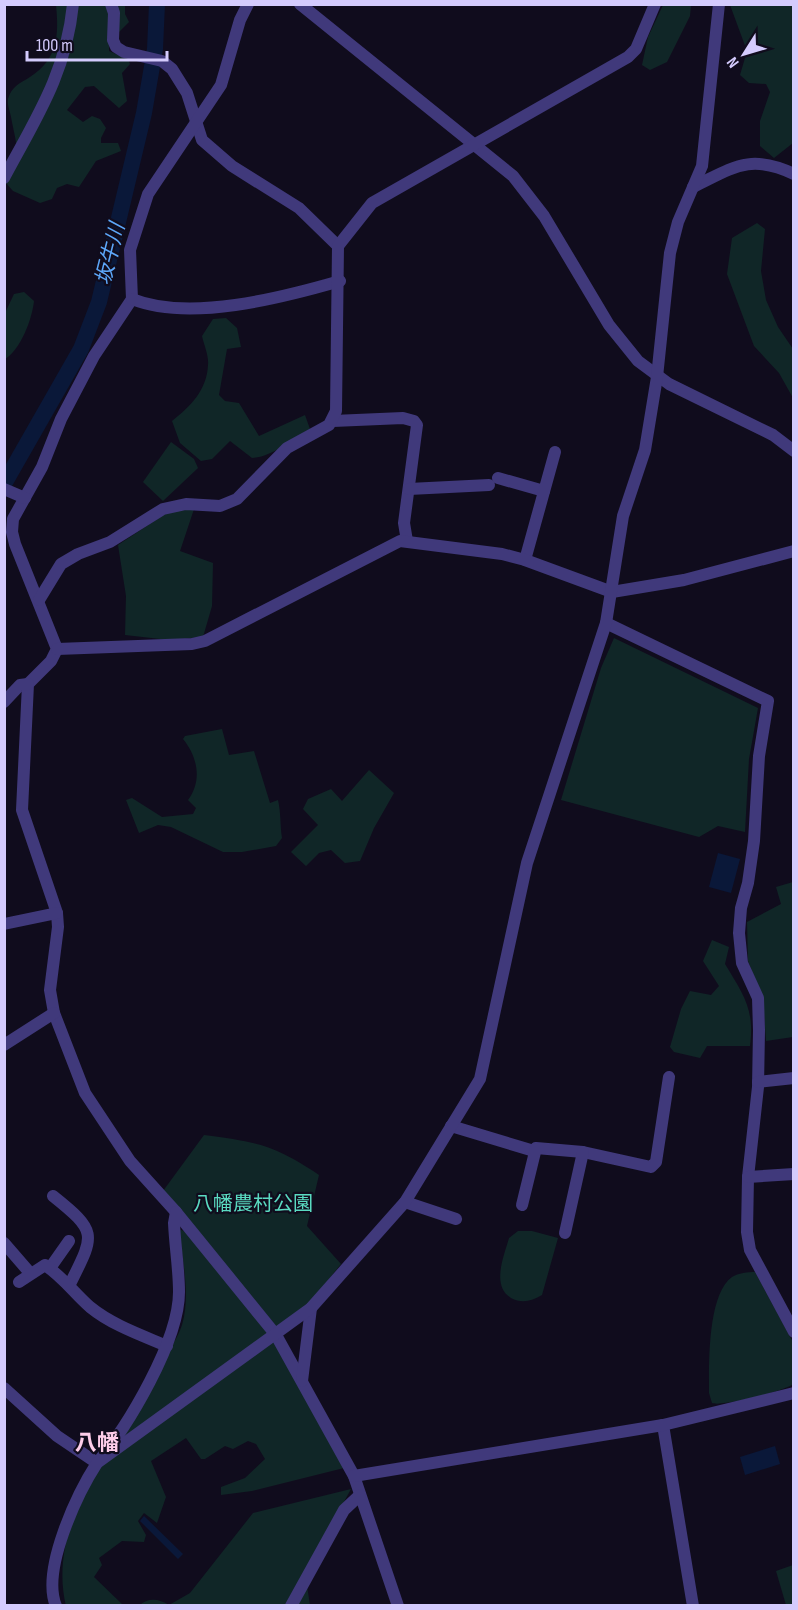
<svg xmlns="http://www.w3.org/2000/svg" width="798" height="1610" viewBox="0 0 798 1610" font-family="'Sofia Sans Condensed','Noto Sans JP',sans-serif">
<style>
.green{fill:#102627}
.water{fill:#0a1839}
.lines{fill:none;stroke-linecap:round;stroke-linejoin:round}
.river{stroke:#0a1839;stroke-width:16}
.minor{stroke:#40397b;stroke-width:12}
.labels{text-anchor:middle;stroke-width:4.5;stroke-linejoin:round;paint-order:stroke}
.park-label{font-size:20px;fill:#5adac1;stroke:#100c1d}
.water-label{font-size:21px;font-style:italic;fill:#5da7f9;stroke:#100c1d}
.quarter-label{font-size:22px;font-weight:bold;fill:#fdcde9;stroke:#100c1d}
</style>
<rect width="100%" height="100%" fill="#100c1d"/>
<g class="green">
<path d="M56,5H125V14L129,22L109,42V51L128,59L130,64L122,73L127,101L119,108L94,86L85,87L67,110L83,122L92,116L100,119L106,128L101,138V143H118L121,151L96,161L79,187L67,184L57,188L52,199L40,203L13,191L6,183C22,153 17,149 11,117C10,111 7,105 8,99C12,86 19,84 30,77C58,59 59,35 56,5Z"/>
<path d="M663,5H691L690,16L667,62L650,70L642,65L648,37Z"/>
<path d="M730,5H793V143L774,158L760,146V121L770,92L766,84L749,83L740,75L747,51Z"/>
<path d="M757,223L765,229L761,271L766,300L778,327L793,349V424V398L779,373L754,346L727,274L732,238Z"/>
<path d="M24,292L34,301C32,319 21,349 5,359V313L14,294Z"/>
<path d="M226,318L237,328L241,347L227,349L219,395L225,401L239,403L259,436L305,415L310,429C291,439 273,457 252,458L230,441L212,459L201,461L180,443L172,421C190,407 207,390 208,365C209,356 204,345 202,336L213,319Z"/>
<path d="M171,442L194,459L198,468L163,501L143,482Z"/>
<path d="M194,509L180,551L213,563L212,606L203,637L169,640L125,635L126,596L118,545L168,512Z"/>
<path d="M614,638L758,708L749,759L745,832L718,826L699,837L561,800L601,668Z"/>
<path d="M222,729L229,755L254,751L270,803L278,800C281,813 280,825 282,838L276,846L242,852H223L171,827L158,825L139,833L126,800L132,798L162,817L193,814L196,808L188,800C203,780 197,756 183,739L185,736Z"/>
<path d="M369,770L394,793L374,828L360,861L345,863L331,850L319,853L306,866L291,852L318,825L303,809L308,799L331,789L342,801Z"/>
<path d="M793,882V1037L766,1041L763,999L748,961L747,922L781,904L776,887Z"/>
<path d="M712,940L729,947L725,964C743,994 755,1009 750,1046H707L700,1058L674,1052L670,1047L681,1009L690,991L711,995L719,986L703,961Z"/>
<path d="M204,1135C257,1142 274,1145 319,1175L307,1226L341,1264L312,1300L277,1327L163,1191Z"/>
<path d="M179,1229L186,1232L267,1329L344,1468L252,1491L221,1495V1487L245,1478L265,1459L256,1444L248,1441L233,1449L225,1446L205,1459H201L186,1438L151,1461L166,1497L157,1523L144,1513L138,1521L146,1535L144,1542L122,1541L99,1558L102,1565L94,1577L123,1605L66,1606C46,1524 114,1438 154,1372C163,1358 177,1341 182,1325C191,1295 182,1259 179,1229Z"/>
<path d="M518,1231H532L558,1238L542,1295C532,1301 522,1304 511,1298C491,1286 504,1256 509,1238Z"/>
<path d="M755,1272L793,1342V1384C785,1391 722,1407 712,1403L709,1393C709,1366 707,1295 732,1277C738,1273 748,1272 755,1272Z"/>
<path d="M351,1489L305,1573L310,1605L139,1606C148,1597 159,1599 169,1605L190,1593L253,1513Z"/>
<path d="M793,1565V1605H786L776,1571Z"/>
</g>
<g class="water">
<path d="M718,853L740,859L731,893L709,887Z"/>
<path d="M775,1446L780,1464L745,1475L740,1457Z"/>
<path d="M144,1516L183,1554L178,1559L140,1521Z"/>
</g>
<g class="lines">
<path class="river" d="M4,484L81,349L99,302L144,113L155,49L157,4"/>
<g class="minor">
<path d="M111,4L114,13L113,40L116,47L124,52L162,61L172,69L187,93L202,140L232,166L299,208L338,246"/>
<path d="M248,4L240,20L221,85L148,194L130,250L132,299L94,356L61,419L42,467L13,519L12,532L15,544L57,649L51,661L28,684L22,810L57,913L58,927L50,990L54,1013L85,1093L130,1161L176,1212L276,1335L354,1476L398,1606"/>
<path d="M300,4L513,176L544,216L609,325L638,361L669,384L773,435L794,451"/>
<path d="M4,178C36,118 66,74 73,4"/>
<path d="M693,187C733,168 749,153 794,174"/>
<path d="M132,299C189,322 281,298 340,281"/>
<path d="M333,421L403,418L414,421L417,425L404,523L407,541"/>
<path d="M498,478L544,491"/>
<path d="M4,489L25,498"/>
<path d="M409,489L489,485"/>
<path d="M525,560L555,452"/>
<path d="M39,600L61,564L78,554L110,542L163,509L186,504L220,506L237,499L287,448L329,425L336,411L338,246L372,203L628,57L636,49L655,4"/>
<path d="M606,623L768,701L759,756L754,841L748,883L741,908L739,933L742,963L758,998L759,1030L758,1087L748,1177L747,1232L750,1250L794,1332"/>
<path d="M57,649L192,644L205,641L400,541L502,554L525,560L612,592L684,580L794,551"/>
<path d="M4,702L20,685L28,684"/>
<path d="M4,924L57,913"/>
<path d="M4,1045L54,1013"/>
<path d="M758,1082L794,1078"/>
<path d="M451,1126L534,1151"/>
<path d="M748,1177L794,1174"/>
<path d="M53,1196C98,1232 95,1234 70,1284"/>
<path d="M405,1202L456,1219"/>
<path d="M522,1205L536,1148L583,1152L651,1167L656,1162L669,1077"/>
<path d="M565,1233L583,1152"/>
<path d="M4,1243L30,1273"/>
<path d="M50,1268L69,1241"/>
<path d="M19,1282L45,1265C65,1279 73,1292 90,1307C112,1325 141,1335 167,1346"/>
<path d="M302,1381L311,1308"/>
<path d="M4,1388L57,1436L97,1463C128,1426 179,1341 179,1292C179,1269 175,1246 174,1223L176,1212"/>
<path d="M663,1425L693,1606"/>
<path d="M354,1476L663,1425L794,1393"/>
<path d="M56,1606C41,1570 77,1494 97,1463L311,1308L405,1202L480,1079L527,863L606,623L623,516L645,450L657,377L670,253L678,222L702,166L719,4"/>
<path d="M291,1606L344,1510L360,1495"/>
</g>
</g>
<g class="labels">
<g class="park-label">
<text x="253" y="1210">八幡農村公園</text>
</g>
<g class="water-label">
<text transform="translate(110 254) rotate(-76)" y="7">坂牛川</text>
</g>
<g class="quarter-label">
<text x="97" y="1450">八幡</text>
</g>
</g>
<rect width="798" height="1610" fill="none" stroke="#d4cbfd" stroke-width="12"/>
<g transform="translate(744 54) rotate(233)" stroke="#100c1d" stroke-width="4.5" paint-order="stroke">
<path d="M0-4.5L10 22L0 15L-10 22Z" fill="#d4cbfd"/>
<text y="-9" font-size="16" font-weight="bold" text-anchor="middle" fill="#d4cbfd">N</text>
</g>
<path d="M27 51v9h140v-9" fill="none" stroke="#d4cbfd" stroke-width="3"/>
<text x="36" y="51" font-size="18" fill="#d4cbfd" stroke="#100c1d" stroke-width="4.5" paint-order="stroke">100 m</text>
</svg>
